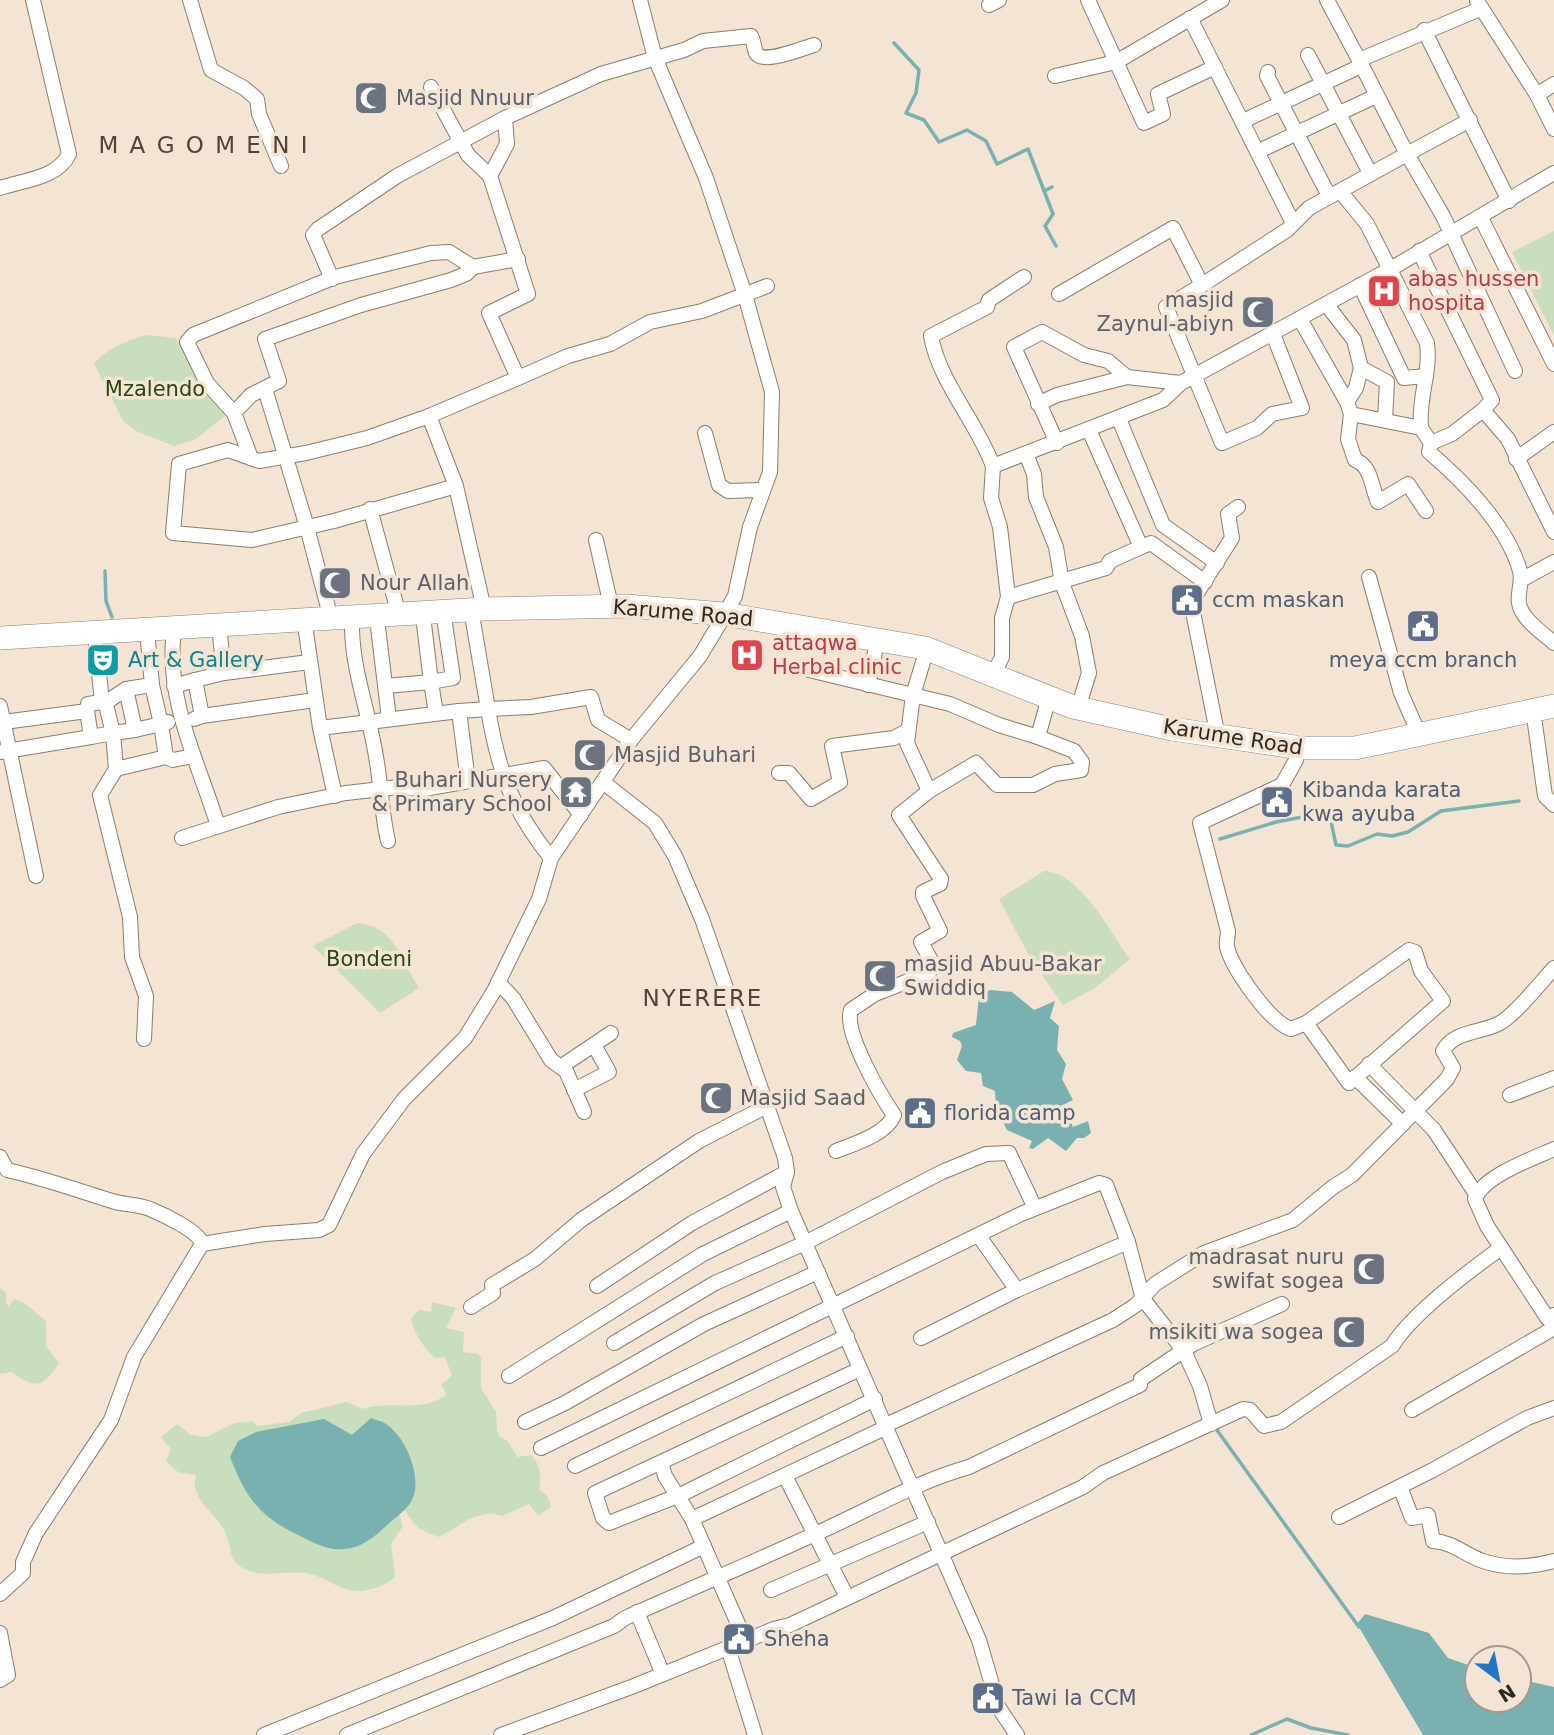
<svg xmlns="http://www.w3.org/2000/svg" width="1554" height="1735" viewBox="0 0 1554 1735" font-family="'DejaVu Sans',sans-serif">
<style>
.green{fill:#c8debc}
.water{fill:#79b1b1}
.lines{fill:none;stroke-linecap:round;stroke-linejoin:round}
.stream{stroke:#79b1b1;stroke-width:3.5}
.minor-casing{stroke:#8b7d6e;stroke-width:16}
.primary-casing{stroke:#8b7d6e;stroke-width:24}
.minor{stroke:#fff;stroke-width:14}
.primary{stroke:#fff;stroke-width:23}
.labels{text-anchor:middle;stroke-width:7;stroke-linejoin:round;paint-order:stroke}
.worship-label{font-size:21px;fill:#5b616d;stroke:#f4e4d3;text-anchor:start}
.health-label{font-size:21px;fill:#be3a42;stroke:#f4e4d3;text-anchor:start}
.park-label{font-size:21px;fill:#28460f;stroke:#f4e4d3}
.service-label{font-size:21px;fill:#4e5e75;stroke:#f4e4d3;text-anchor:start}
.street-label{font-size:21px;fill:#2e2822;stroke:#f4e4d3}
.culture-label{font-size:21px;fill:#0d838f;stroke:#f4e4d3;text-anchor:start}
.neighbourhood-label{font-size:23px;letter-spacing:2px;fill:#514436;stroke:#f4e4d3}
</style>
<rect width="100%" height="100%" fill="#f4e4d3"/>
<g class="green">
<path d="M1554,231V335L1512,252Z"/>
<path d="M146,335L176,338L227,414L196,439L174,446L136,431L124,422L94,364C105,349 129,340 146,335Z"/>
<path d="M1044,871C1081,873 1109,931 1130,959L1095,988L1063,1005L1031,959L999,899Z"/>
<path d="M357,923C395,926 400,959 419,988L380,1013L313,946Z"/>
<path d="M0,1288L6,1293V1304L9,1306L14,1299L23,1302L46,1321V1346L59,1363C42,1389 35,1389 12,1372L0,1374Z"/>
<path d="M432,1302L456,1308L446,1328L464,1332L463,1352L478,1354L481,1358V1388L496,1412L497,1431L500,1437L508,1441L517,1457L531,1455C540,1463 542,1478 539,1489L548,1497L551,1507L538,1516L529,1504L502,1516C477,1507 459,1528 438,1537L418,1528L400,1505L397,1507L403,1526L391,1544L395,1577C386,1585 373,1590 360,1591C342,1592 327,1578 310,1574C287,1569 262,1580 241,1567C229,1559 231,1546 226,1534C219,1517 203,1509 196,1491C194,1486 195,1481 196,1475L178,1472L166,1461L171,1449L161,1437L177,1424L191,1435L206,1437L235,1423L252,1421L258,1426L289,1422L301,1413L347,1402L363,1409C391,1399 421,1415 447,1394L441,1385L452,1376L445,1357L435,1358C424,1348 414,1334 411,1319L419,1310L431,1312Z"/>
</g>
<g class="water">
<path d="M990,990L1012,992L1034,1010L1055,1001L1050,1018L1059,1026L1057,1050L1066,1064L1062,1079L1073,1100L1063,1105L1073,1127L1088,1121L1091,1133L1084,1138H1077L1066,1151L1048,1138L1033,1149L1029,1148L1032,1141L1007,1130L996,1108L995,1091L983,1086L981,1073L966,1071L957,1060L962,1046L960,1041L952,1037L953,1033L976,1025L979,996Z"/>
<path d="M371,1418C375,1420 382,1421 386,1424C406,1437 423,1478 412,1500C407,1510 393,1519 385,1527C373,1538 361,1548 344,1549C327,1551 313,1542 298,1535C259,1516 246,1498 230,1457L238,1441L256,1432L324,1419L352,1435Z"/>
<path d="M1365,1614L1429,1633L1448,1658L1477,1668V1700H1519V1679L1554,1687V1735H1423L1357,1624Z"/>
</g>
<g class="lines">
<g class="stream">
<path d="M894,43L919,70L916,93L906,113L924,120L939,142L967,130L986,141L997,164L1028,149L1053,214L1045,226L1056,246"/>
<path d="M1044,191L1052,187"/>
<path d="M105,571L106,601L112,617"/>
<path d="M1220,839L1276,822L1329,812L1336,845L1348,846L1377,834L1392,836L1408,832L1441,811L1519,801"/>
<path d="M1214,1426L1359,1627"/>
<path d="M1251,1735L1287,1719L1311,1728L1348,1735"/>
</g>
<g class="minor-casing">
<g id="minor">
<path d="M190,0L211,70L244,88L257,99L259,114L281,166"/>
<path d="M1088,0L1144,123L1163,114L1158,94L1215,67"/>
<path d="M1327,0L1359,60L1480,9"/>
<path d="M1477,1L1537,95L1554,129"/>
<path d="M989,5L999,0"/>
<path d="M1190,18L1293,223"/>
<path d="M1424,30L1509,201"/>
<path d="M1308,55L1370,173"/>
<path d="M1359,60L1407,154L1470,120"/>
<path d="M1268,72L1267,76L1329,196"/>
<path d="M1055,76L1116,62L1222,0"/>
<path d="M431,87L468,155L490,176"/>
<path d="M1537,95L1554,84"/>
<path d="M1243,121L1361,66"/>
<path d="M1259,151L1376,96"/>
<path d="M0,188C24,180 58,178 69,154L33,0"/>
<path d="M1340,191L1367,224L1427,343C1431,373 1418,397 1421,428"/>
<path d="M1481,218L1554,364"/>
<path d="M1419,251L1492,400L1483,410L1508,439L1554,532"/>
<path d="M1024,277L989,300L987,307L931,336C939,382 977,422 993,466L1163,400L1181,383L1392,268L1554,173"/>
<path d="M332,279L313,235L318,229L397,176L505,118"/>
<path d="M1202,285L1287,230L1309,208L1407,154L1443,216L1515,371"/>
<path d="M1360,285L1404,378L1426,376"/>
<path d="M1059,294L1173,228L1202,285L1166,307L1222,443L1257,428L1272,414L1302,408L1273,334"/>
<path d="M1326,304L1354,340L1361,368L1387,382L1385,420"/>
<path d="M1300,319L1347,402L1351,414L1348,439L1355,460C1372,466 1371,487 1378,502L1408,484L1426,511"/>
<path d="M518,378L568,356L610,344L650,322L702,311L767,286"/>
<path d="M265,389L307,527L331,619"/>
<path d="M1347,402L1356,388L1361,368"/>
<path d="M1038,404L1057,395L1127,377"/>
<path d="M234,413L207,383L187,342L193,335L335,277L431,253L449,252L473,267L518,259"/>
<path d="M1351,414L1421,428L1431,443L1429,452C1464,482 1507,525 1520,571C1523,582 1517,593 1519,603C1521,619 1543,633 1554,643"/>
<path d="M429,416L518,378L489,313L528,294L490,176L507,144L505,118L601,74L684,50L703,41L751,36C754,41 754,48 756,53C763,65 803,48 814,45"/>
<path d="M1119,419L1163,525L1217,563"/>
<path d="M1089,430L1141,547L1151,543L1205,582"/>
<path d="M705,433L719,485L728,491L761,490"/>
<path d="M1057,443L1014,347L1042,332L1084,355L1108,361L1127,377L1181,383"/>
<path d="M1431,443L1452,434L1483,410"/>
<path d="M1026,454L1034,474L1036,497L1056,547L1062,583L1082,636L1089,673L1078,708"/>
<path d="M251,458L234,413L251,395L279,381L265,339L361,305L451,280L466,274L473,267"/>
<path d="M1516,459L1554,432"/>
<path d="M993,466L991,498L1000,527L1008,597L1002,618V657L993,675"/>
<path d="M456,486L429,416L367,438L306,453L259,461L228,450L179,464L173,533L252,540L334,521L456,486L484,609"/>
<path d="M370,509L399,615"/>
<path d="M596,540L611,606"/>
<path d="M1369,577L1401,693L1419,734"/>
<path d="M1521,580L1554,562"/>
<path d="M1008,597L1106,568L1110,561L1141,547"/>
<path d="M473,621L488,709L531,707L591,697L598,720L631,740"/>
<path d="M424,624L431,682L453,678L445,624"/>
<path d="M378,627L389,719"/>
<path d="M352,629C353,671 368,710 375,751C381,781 381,811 388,841"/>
<path d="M306,632L320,728L459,711L468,781"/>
<path d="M173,640C168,706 199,764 218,826"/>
<path d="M96,645L102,702"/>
<path d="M809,670L950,704L999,725L1038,737L1046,708"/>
<path d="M224,673L309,662"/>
<path d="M195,680L224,673L219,626"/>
<path d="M868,685L875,652"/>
<path d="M174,686L195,680L202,716L194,719"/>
<path d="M386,686L431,682L436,713"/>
<path d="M126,689L135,730L161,724L152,685L148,642"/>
<path d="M105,701L113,733L135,730"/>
<path d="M0,706L36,876"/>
<path d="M87,711L91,737L113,733L116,769L166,757"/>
<path d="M459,711L488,709C498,770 512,810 551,858"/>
<path d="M202,716L315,700"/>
<path d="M4,722L87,711L88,704L108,701L126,689L152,685"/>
<path d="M168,722L161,724L166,757L173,760L193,756"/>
<path d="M1535,724L1545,796L1554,805"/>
<path d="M320,728L335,796"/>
<path d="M1218,737L1193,612L1195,596L1232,538L1228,514L1238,507"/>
<path d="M0,752L91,737"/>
<path d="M1296,760L1282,785L1200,823L1228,931C1228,936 1226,942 1227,947C1233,970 1270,1022 1291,1029L1306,1023L1349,1083L1443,1001L1421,971L1415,952L1409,950L1306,1023"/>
<path d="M116,769L100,795L130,917L132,957L146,996L144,1039"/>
<path d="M779,773H789L811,799L840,782L832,746L894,738L907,731"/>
<path d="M603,782L655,823L675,856L702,919L785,1158L787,1172L783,1187L791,1211L979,1640L993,1688V1699L1017,1735"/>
<path d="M929,791L976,763L997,785H1033L1055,774L1081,770L1082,762L1074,751L1038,737"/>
<path d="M182,838L278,807L346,793L399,787L424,789L544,768L581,815"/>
<path d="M498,982L513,998L551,1060L566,1071L584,1112"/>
<path d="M1369,1064L1434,1130L1476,1194"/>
<path d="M562,1066L611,1033"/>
<path d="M1355,1077L1403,1124"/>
<path d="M574,1090L609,1072L594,1045"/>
<path d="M1510,1095L1554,1078"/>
<path d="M1554,1149C1532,1159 1483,1176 1475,1199L1487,1226L1548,1319L1554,1315"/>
<path d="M836,1151C854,1144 887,1134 894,1115C881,1096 843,1032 851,1010L875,994L929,973L933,964L921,942L940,931L923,896V892L940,884L941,879L899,815L929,791L907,743L913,695L923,662"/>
<path d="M0,1157L7,1170C43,1178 77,1190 112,1201C124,1205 138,1204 150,1209C162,1214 201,1232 202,1244"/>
<path d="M979,1236L1017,1290"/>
<path d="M1128,1242L1143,1299L1184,1351L1200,1386L1211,1424"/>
<path d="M597,1286L692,1223L787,1172"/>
<path d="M471,1307L493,1293L492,1285L535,1259L581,1220L699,1141L767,1106"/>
<path d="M614,1343L715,1283L805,1243L942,1172L986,1154L1009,1153L1035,1208"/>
<path d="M860,1369L595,1493L603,1518L609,1523L680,1495L875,1399"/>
<path d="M509,1376L703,1254L791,1211"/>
<path d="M1412,1410L1554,1328"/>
<path d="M525,1422L565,1403L704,1324L818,1272"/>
<path d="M886,1425L1113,1320L1136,1305L1155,1284L1204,1253L1293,1220L1333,1187L1352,1175L1447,1079L1453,1068L1443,1051C1454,1030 1483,1033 1500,1023C1517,1013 1540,983 1554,968"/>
<path d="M541,1448L1021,1214L1099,1183L1106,1185L1128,1242L1017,1290L921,1338"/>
<path d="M661,1463L665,1476L692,1519L746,1642"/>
<path d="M575,1466L847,1336"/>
<path d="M785,1476L847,1597"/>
<path d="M1400,1487L1412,1518L1428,1515L1433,1541C1453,1542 1465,1555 1483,1561C1506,1569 1532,1567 1554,1561"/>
<path d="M1339,1517L1433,1470L1527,1418L1554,1408"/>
<path d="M692,1519L887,1427"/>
<path d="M771,1590L928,1522"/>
<path d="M0,1594L23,1573V1562L36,1533L111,1420L134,1357L202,1244L265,1234L319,1230L329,1225L363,1154L404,1099L465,1038L494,991L539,899L551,858L631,740L700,656L718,626L735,596L750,527L770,472L772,392L745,295L706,178L655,58L640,0"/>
<path d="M637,1612L662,1672"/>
<path d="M0,1633L8,1675L0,1680"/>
<path d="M728,1648L755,1735"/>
<path d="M264,1735L553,1618L704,1546"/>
<path d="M347,1735L614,1626L625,1618C692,1588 759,1560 826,1529C874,1507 919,1481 969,1467L1140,1385L1141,1379L1193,1344L1282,1304"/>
<path d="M501,1735L634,1686L774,1629L790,1625L1083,1487L1103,1473L1243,1409L1250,1410L1264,1426L1281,1422L1392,1346C1412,1313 1469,1271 1501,1248"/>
</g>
</g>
<g class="primary-casing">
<path id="primary" d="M0,638L484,609L626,606L724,614L925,648L1073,707L1172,729L1301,748H1355L1554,706"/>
</g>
<use href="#minor" class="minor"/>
<use href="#primary" class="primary"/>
</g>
<defs>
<g id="mosque-square" transform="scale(1.75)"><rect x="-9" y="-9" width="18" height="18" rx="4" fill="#6b7280" stroke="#f4e4d3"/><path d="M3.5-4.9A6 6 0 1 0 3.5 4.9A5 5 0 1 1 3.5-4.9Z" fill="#fff"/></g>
<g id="hospital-square" transform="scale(1.75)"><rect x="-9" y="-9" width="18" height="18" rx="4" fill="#e0444e" stroke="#f4e4d3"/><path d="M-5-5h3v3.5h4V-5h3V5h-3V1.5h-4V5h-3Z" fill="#fff"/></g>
<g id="civic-square" transform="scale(1.75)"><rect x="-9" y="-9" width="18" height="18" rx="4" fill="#5c6f8a" stroke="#f4e4d3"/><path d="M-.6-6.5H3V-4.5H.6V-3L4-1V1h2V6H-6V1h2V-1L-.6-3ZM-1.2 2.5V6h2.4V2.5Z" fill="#fff"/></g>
<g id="theatre-square" transform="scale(1.75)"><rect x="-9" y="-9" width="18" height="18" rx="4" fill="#0f9aa8" stroke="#f4e4d3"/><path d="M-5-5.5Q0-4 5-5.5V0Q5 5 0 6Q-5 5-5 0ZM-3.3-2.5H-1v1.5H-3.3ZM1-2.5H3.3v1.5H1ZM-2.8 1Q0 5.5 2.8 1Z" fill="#fff"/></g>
<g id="temple-square" transform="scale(1.75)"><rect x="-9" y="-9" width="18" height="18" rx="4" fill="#6b7280" stroke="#f4e4d3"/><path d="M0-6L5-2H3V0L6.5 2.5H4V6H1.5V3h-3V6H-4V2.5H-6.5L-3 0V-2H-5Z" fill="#fff"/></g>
</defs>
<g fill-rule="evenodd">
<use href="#mosque-square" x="371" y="98"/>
<use href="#hospital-square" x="1384" y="291"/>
<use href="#mosque-square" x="1258" y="312"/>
<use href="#mosque-square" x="335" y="583"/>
<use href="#civic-square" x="1187" y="600"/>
<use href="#civic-square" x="1423" y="626"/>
<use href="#hospital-square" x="747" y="655"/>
<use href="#theatre-square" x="103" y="660"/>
<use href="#mosque-square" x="590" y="755"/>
<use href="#temple-square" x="576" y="792"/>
<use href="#civic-square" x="1277" y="802"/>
<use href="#mosque-square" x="880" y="976"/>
<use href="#mosque-square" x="716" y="1098"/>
<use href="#civic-square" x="920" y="1113"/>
<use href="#mosque-square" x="1369" y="1269"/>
<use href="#mosque-square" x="1349" y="1332"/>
<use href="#civic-square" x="739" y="1639"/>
<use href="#civic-square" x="988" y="1698"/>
</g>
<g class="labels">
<g class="worship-label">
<text x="396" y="105">Masjid Nnuur</text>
<text x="1234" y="307" text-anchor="end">masjid<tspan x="1234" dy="24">Zaynul-abiyn</tspan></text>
<text x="360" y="590">Nour Allah</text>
<text x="614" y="762">Masjid Buhari</text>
<text x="552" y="787" text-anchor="end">Buhari Nursery<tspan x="552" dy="24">&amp; Primary School</tspan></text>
<text x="904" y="971">masjid Abuu-Bakar<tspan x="904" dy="24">Swiddiq</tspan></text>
<text x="740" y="1105">Masjid Saad</text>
<text x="1344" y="1264" text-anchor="end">madrasat nuru<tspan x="1344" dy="24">swifat sogea</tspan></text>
<text x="1324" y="1339" text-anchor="end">msikiti wa sogea</text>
</g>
<g class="health-label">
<text x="1408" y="286">abas hussen<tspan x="1408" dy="24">hospita</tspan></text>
<text x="772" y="650">attaqwa<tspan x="772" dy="24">Herbal clinic</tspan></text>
</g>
<g class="park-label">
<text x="155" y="396">Mzalendo</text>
<text x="369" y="966">Bondeni</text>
</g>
<g class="service-label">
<text x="1212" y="607">ccm maskan</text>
<text x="1423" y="667" text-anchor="middle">meya ccm branch</text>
<text x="1302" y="797">Kibanda karata<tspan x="1302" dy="24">kwa ayuba</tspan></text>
<text x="944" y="1120">florida camp</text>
<text x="764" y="1646">Sheha</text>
<text x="1012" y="1705">Tawi la CCM</text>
</g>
<g class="street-label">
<text transform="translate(683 613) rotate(5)" y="7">Karume Road</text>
<text transform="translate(1233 737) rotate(9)" y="7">Karume Road</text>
</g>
<g class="culture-label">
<text x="128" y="667">Art &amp; Gallery</text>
</g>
<g class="neighbourhood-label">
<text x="204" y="153">M A G O M E N I</text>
<text x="703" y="1006">NYERERE</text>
</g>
</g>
<g transform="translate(1498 1679) rotate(148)"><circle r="33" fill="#f4e4d3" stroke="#a5998c" stroke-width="2"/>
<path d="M0-5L12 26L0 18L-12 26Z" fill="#2476c4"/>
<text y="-10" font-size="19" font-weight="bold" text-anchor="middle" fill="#2e2822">N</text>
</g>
</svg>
